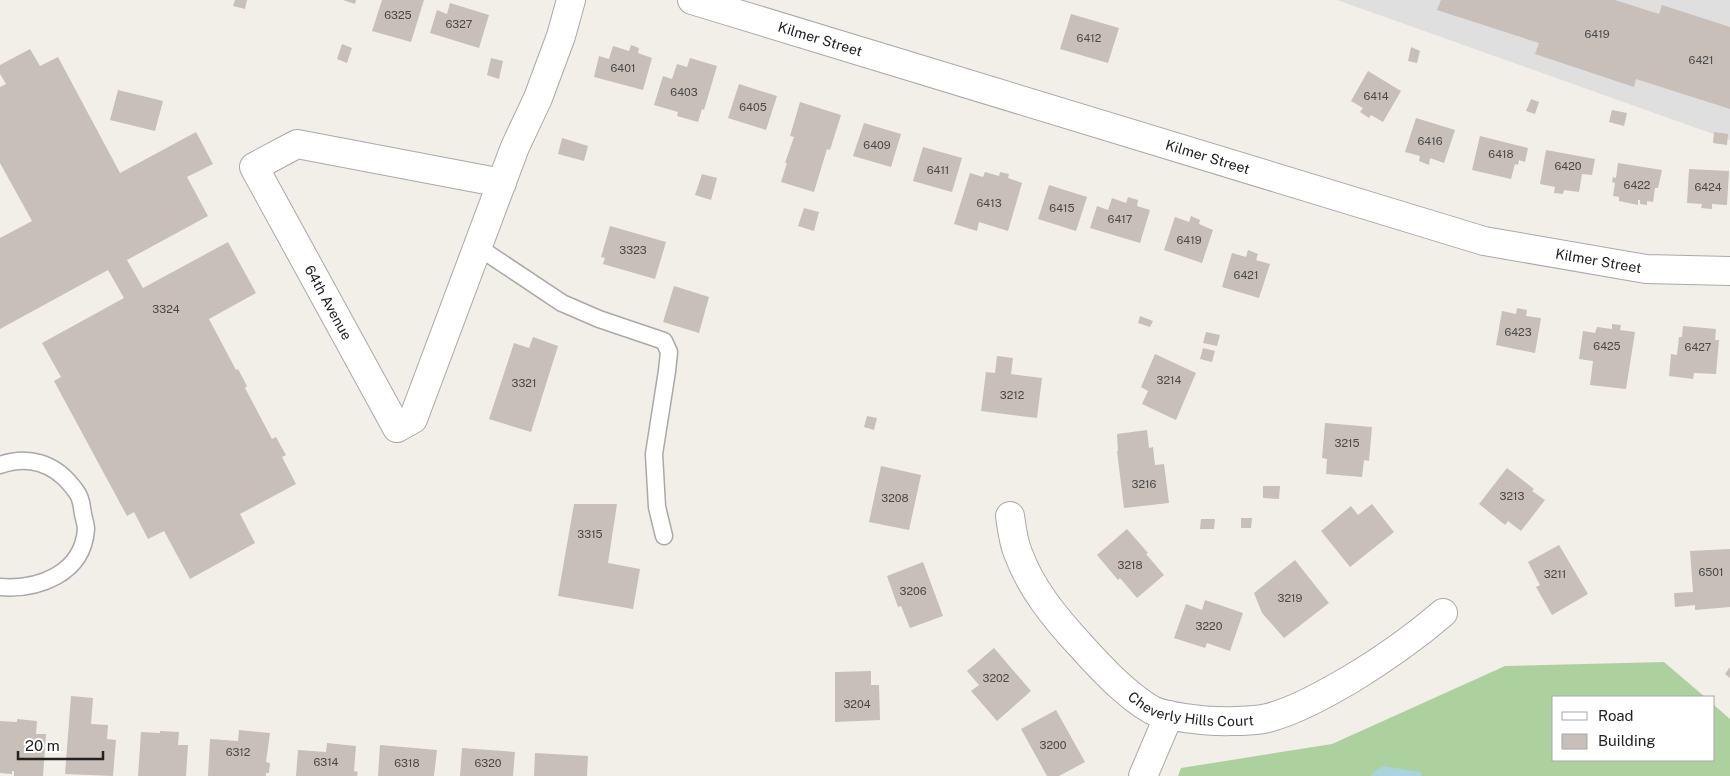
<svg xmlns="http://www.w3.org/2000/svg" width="1730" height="776" viewBox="0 0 1730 776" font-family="'Public Sans',sans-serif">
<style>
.residential{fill:#e0dfdf}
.forest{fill:#add19e}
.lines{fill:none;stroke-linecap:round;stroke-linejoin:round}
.stream{stroke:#aad3df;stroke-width:9}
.building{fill:#c7bfb8}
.lane-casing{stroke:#a9a9a9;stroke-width:19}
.street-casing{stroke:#a9a9a9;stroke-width:30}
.lane{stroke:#fff;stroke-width:16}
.street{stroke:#fff;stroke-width:28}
.labels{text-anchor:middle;stroke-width:4.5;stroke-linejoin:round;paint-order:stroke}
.number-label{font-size:11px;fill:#4b4948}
.street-label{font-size:14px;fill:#222;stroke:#fff}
</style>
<rect width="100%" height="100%" fill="#f2efe9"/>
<path class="residential" d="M1337,0H1730V140Z"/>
<path class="forest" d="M1664,662L1705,697H1554V760H1714V705L1730,719V776H1178L1181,768L1332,744L1505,666Z"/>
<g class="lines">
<path class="stream" d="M1376,776L1384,771L1417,776"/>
</g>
<g class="building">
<path d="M235,0H247L245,9L233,6Z"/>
<path d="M343,0H356L355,4Z"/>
<path d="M382,0H424L411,42L372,31Z"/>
<path d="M1441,0H1615L1659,14L1662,5L1730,27V109L1636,79L1634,87L1535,54L1539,43L1437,10Z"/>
<path d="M450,3L489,15L479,48L430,33L437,10L447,14Z"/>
<path d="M1071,14L1119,28L1108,63L1060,49Z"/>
<path d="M342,44L352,48L347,63L337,59Z"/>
<path d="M631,45L639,48L638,53L652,58L643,90L594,77L599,56L609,59L613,46L629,51Z"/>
<path d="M1411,47L1420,51L1417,63L1408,61Z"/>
<path d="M30,49L40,66L58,57L120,173L196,132L213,164L187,177L208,216L127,260L143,288L228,242L256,293L209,319L236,370L238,369L247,386L245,388L272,439L276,437L286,455L282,457L296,484L240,514L255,543L190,579L164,531L148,539L134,512L127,516L54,381L61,377L42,343L124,298L108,270L0,329V238L32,221L0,163V87L6,84L0,74V65Z"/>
<path d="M491,58L503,61L499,79L487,75Z"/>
<path d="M690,58L717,66L704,110L702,109L698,122L677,116L678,112L654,105L663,76L672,79L677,64L687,67Z"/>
<path d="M1368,71L1401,91L1383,122L1371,115L1369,118L1360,112L1363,108L1351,101Z"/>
<path d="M739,84L777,96L766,130L728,118Z"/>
<path d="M118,90L163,101L155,131L110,120Z"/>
<path d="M1531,99L1539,102L1535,114L1526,111Z"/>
<path d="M800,102L841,115L830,150L827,149L814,192L781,182L787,163H785L794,137L790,136Z"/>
<path d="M1612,110L1627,113L1624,126L1609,122Z"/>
<path d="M1416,118L1455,130L1444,163L1430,158L1429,165L1419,161L1420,156L1405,152Z"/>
<path d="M864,123L901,134L891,167L853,156Z"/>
<path d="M1714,132L1728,134L1727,145L1713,143Z"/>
<path d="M1480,136L1528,148L1525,162L1519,160L1518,165L1515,164L1511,179L1472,170Z"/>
<path d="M562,138L588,146L584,161L558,154Z"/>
<path d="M923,147L962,158L952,192L913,181Z"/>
<path d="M1546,150L1595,159L1592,175L1582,174L1579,192L1564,190L1563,194L1554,193L1555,187L1540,184Z"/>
<path d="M1618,163L1662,170L1658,188H1655L1653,202L1647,201V205L1640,204V200H1638V205L1619,201V197L1613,196L1615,183L1612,182L1613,177L1616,178Z"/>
<path d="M1689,169L1729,171L1727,205L1712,204V209L1701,208L1702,204L1687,203Z"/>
<path d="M985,172L999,176L1000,172L1009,174L1008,178L1022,183L1008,231L979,222L977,231L954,224L970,173L983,177Z"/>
<path d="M702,174L717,178L711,200L695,195Z"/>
<path d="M1049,185L1087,197L1076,231L1038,219Z"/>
<path d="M1128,197L1138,200L1137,206L1150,210L1140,243L1090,228L1097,206L1108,210L1112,198L1126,203Z"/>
<path d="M804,208L819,212L814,231L798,226Z"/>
<path d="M1191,216L1200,220L1199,224L1213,230L1202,263L1164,250L1175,217L1189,222Z"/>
<path d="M610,226L666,242L655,279L603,264L605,258L601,257Z"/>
<path d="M1248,250L1258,254L1256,260L1270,264L1259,298L1222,287L1232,253L1246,257Z"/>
<path d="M674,286L709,297L699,333L663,322Z"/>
<path d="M1517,308L1527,310L1526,316L1541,318L1535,353L1496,345L1502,311L1516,314Z"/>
<path d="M1140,316L1153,321L1150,327L1138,323Z"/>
<path d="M1612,324L1621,325L1620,330L1635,332L1626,389L1590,385L1593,361L1579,359L1583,331L1595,333L1597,327L1612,329Z"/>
<path d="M1683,326L1716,329L1715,340H1719L1716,374L1694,373L1693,379L1669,376L1671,354L1677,355L1679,337H1682Z"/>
<path d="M1206,332L1220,335L1217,346L1203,343Z"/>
<path d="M533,337L558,346L531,432L489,419L514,343L529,348Z"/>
<path d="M1203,348L1215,351L1212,362L1200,359Z"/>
<path d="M1155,354L1196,373L1176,420L1142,404L1148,391L1141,387Z"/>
<path d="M997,356L1013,358L1011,374L1042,378L1037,418L981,411L986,372L995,373Z"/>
<path d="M867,416L877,418L874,430L864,427Z"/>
<path d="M1325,423L1372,427L1369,461L1364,460L1362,477L1326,474L1327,459L1322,458Z"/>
<path d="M1147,430L1149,448L1153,447L1155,465L1164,464L1169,503L1124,508L1117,451H1118L1117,434Z"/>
<path d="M881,466L921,475L909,530L869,522Z"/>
<path d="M1507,468L1534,489L1532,491L1545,500L1521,531L1508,521L1505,525L1479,504Z"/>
<path d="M1263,486H1280L1279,499L1263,498Z"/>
<path d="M574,504H617L608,563L640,569L633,609L558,596Z"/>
<path d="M1372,504L1394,532L1350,567L1321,531L1351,506L1358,515Z"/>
<path d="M1241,518H1252L1251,528H1241Z"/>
<path d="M1201,519H1215L1214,529H1200Z"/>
<path d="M1127,529L1148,553L1146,554L1164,575L1137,598L1120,578L1118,580L1097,555Z"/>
<path d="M1559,545L1588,594L1552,615L1536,587L1540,585L1528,562Z"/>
<path d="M1730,549V607L1695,610V605L1675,607L1674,593L1693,592L1690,551Z"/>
<path d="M1295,560L1329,603L1284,638L1262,613L1254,593Z"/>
<path d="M923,562L943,616L910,628L901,606L898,607L887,576Z"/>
<path d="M1205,600L1243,613L1230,651L1207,643L1205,648L1174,638L1186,604L1202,610Z"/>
<path d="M994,648L1031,691L997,721L971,691L979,685L967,671Z"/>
<path d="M1730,667V678L1725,674Z"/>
<path d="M871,671V685H879L880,720L835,722V672Z"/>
<path d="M71,696L93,698L91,724L108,725L107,739L116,740L113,776L65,774Z"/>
<path d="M1056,710L1085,762L1059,776H1047L1021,729Z"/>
<path d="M17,719L37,721L36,734H46L43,776H14V771H12V774L0,773V721L17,722Z"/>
<path d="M239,730L270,733L266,762L270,763L269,773H266V776H208L210,739L238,741Z"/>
<path d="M160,731L179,732L178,745H188L186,776H138L141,732L160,733Z"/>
<path d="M327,743L356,746L354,771L358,772L357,776H296L298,750L326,752Z"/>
<path d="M380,745L437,750L434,776H378Z"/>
<path d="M462,748L515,752L513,776H460Z"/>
<path d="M535,753L588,756L587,776H534Z"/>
</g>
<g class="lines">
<g class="lane-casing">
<g id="lane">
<path d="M478,247L562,303L599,319L664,341L669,352L667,371L654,454L657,507L664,536"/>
<path d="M0,465C28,455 54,463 72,486C75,490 79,494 80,499C82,504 82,509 83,514C84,519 86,525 86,529C83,574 38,590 0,587"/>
</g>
</g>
<g class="street-casing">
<g id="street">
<path id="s1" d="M692,0L1484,241L1646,269L1730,271"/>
<path id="s2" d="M502,183L297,144L254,167L397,428L413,419L515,147L538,98L561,36L571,0"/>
<path id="s3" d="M1010,516C1012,529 1013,541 1018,553C1031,589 1056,619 1082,647C1101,668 1126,695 1152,710C1164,716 1179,717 1193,719C1211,722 1250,722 1268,718C1297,710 1325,694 1351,679C1384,659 1414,638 1443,613"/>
<path d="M1143,776L1169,715"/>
</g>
</g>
<use href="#lane" class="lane"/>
<use href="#street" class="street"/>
</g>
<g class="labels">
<g class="number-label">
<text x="398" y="19">6325</text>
<text x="459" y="28">6327</text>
<text x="1597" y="38">6419</text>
<text x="1089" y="42">6412</text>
<text x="1701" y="64">6421</text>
<text x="623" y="72">6401</text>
<text x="684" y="96">6403</text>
<text x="1376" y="100">6414</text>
<text x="753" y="111">6405</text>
<text x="1430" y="145">6416</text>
<text x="877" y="149">6409</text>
<text x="1501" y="158">6418</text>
<text x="1568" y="170">6420</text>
<text x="938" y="174">6411</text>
<text x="1637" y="189">6422</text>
<text x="1708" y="191">6424</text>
<text x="989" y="207">6413</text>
<text x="1062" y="212">6415</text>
<text x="1120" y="223">6417</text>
<text x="1189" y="244">6419</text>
<text x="633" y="254">3323</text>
<text x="1246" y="279">6421</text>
<text x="166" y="313">3324</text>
<text x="1518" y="336">6423</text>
<text x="1607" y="350">6425</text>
<text x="1698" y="351">6427</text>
<text x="1169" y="384">3214</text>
<text x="524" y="387">3321</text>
<text x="1012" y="399">3212</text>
<text x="1347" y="447">3215</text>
<text x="1144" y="488">3216</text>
<text x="1512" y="500">3213</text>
<text x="895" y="502">3208</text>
<text x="590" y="538">3315</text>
<text x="1130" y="569">3218</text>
<text x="1711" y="576">6501</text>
<text x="1555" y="578">3211</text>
<text x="913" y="595">3206</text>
<text x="1290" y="602">3219</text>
<text x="1209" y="630">3220</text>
<text x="996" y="682">3202</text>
<text x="857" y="708">3204</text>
<text x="1053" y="749">3200</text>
<text x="238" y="756">6312</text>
<text x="326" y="766">6314</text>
<text x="407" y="767">6318</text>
<text x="488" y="767">6320</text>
</g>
<g class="street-label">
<text dy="5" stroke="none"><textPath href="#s1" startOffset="134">Kilmer Street</textPath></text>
<text dy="5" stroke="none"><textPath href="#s1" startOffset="539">Kilmer Street</textPath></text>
<text dy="5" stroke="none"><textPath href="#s1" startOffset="944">Kilmer Street</textPath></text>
<text dy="5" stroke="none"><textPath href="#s2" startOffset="412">64th Avenue</textPath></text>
<text dy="5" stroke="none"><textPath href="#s3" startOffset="285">Cheverly Hills Court</textPath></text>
</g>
</g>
<rect x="1552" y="696" width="162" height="65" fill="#ffffff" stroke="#a7a7a7"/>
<rect x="1562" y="712" width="25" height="8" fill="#ffffff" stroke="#a7a7a7"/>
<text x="1598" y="721" font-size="15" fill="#222222">Road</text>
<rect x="1562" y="734" width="25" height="15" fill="#c7bfb8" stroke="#a7a7a7"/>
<text x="1598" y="746" font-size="15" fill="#222222">Building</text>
<path d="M18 751v8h85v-8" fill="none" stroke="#222222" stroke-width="2.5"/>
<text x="25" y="751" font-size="15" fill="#222222" stroke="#ffffff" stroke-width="4" paint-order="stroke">20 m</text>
</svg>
